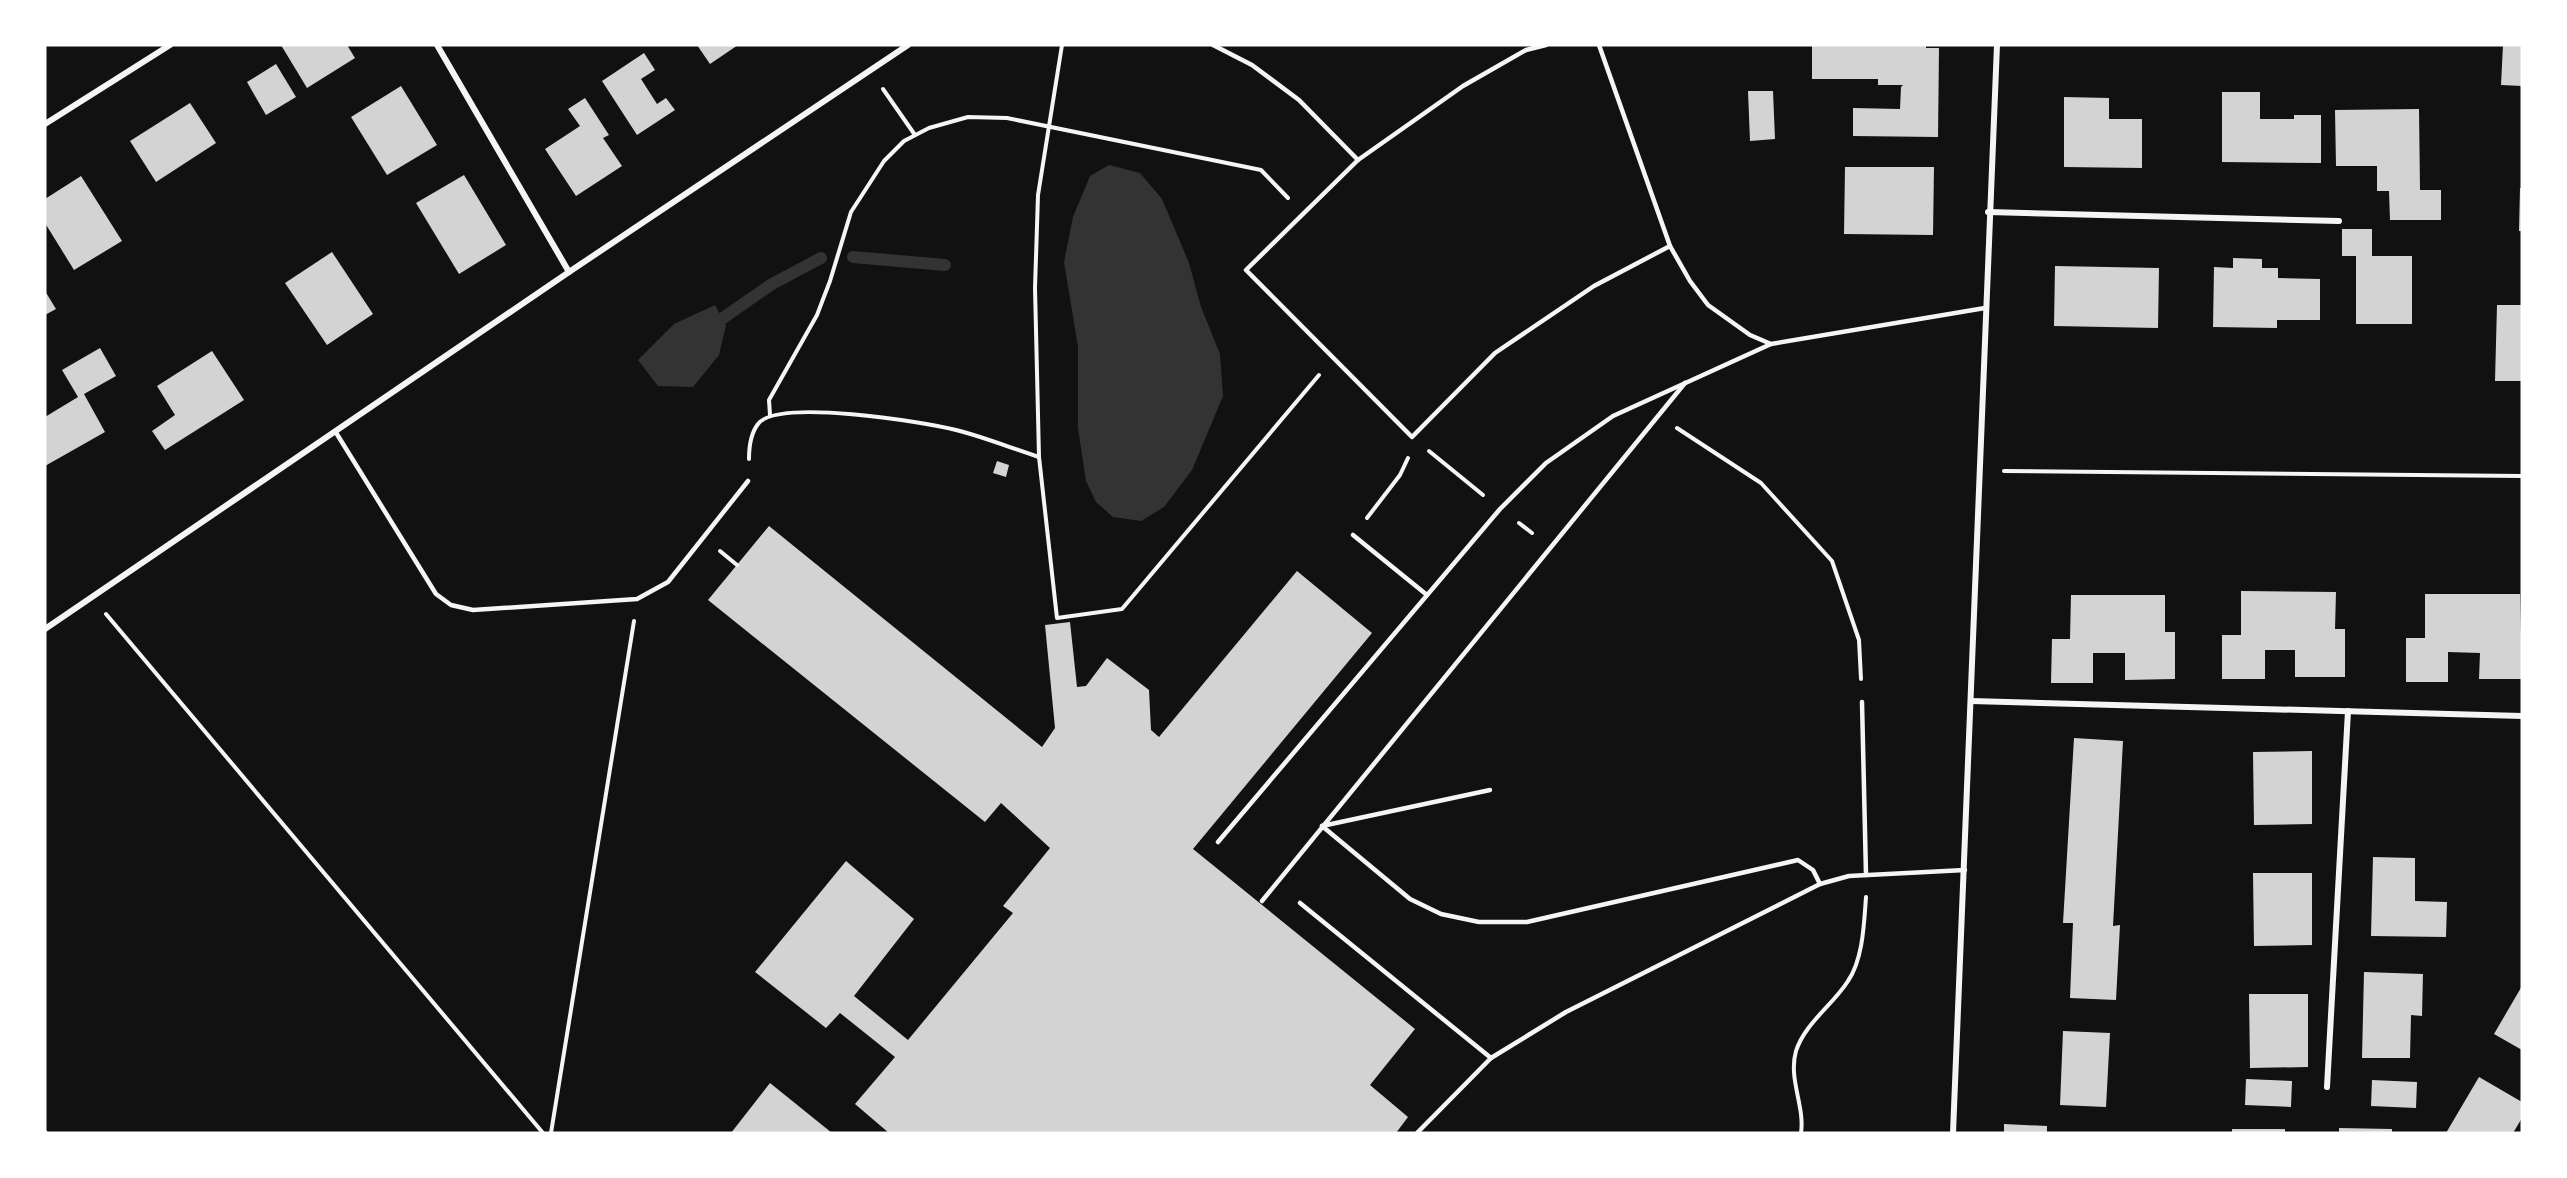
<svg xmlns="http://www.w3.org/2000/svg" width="2567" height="1178" viewBox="0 0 2567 1178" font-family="'Noto Sans',sans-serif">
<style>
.water{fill:#333}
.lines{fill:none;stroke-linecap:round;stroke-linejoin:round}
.stream{stroke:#333;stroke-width:12}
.building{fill:#d3d3d3}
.path{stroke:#f5f5f5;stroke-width:4}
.service{stroke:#f5f5f5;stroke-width:4.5}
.minor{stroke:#f5f5f5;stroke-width:6}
</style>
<rect width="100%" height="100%" fill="#111"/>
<g class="water">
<path d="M1109,165L1140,173L1162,199L1189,263L1201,307L1220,354L1223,396L1192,470L1164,507L1141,521L1113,517L1096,502L1086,481L1078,428V347L1064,262L1073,217L1090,176Z"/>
<path d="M715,305L726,325L719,355L693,387L658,386L638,360L674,324Z"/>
</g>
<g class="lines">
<g class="stream">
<path d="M853,257L945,265"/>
<path d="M723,318L772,284L821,258"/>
</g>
</g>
<g class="building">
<path d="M281,45H347L355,58L307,88Z"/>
<path d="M697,45H738L710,64Z"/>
<path d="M1812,45H1926V48H1939L1938,137L1853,136V108L1900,109L1901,87L1903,85H1878V79H1812Z"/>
<path d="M2503,45H2522V86L2501,85Z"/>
<path d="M644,53L655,70L641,79L657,104L666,98L675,110L637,135L602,81Z"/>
<path d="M276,64L296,97L266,115L247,82Z"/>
<path d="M401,86L437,145L387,175L351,117Z"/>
<path d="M1748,91H1773L1775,139L1750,141Z"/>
<path d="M2222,92H2260V119H2294V115H2321V163L2222,162Z"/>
<path d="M2064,97L2109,98V119H2142V168L2064,167Z"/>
<path d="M585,98L609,135L603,138L622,166L576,196L545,149L580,126L568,109Z"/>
<path d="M190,103L216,143L156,182L130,141Z"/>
<path d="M2419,109L2420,190H2441V220H2390L2389,191H2377V166H2336L2335,110Z"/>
<path d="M1845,167H1934L1933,235L1844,234Z"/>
<path d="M464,175L506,245L459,274L416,203Z"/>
<path d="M81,176L122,241L74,270L45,223V199Z"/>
<path d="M2520,188H2522V231H2519Z"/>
<path d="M2342,229H2372V256H2412V324H2356V256H2342Z"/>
<path d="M332,252L373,314L327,345L285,283Z"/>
<path d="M2233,258L2262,259V268H2278V278L2320,279V320H2277V328L2213,327L2214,267L2233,268Z"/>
<path d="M2055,266L2159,268L2158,328L2054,326Z"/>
<path d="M45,291L56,309L45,315Z"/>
<path d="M2497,305H2522V381H2495Z"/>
<path d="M100,348L116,376L84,394L105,432L45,466V417L78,397L62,370Z"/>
<path d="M212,351L244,400L165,450L152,431L175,415L157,386Z"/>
<path d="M997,461L1009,465L1006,477L993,473Z"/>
<path d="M769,526L1042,747L1055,728L1045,625L1070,622L1077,687L1086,686L1107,658L1149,690L1151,730L1159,737L1297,571L1372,633L1193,849L1415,1029L1370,1085L1408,1117L1396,1133H889L855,1104L895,1057L840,1013L826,1028L755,972L846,861L914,919L854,996L908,1040L1013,913L1003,906L1050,848L1001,803L985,822L708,600Z"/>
<path d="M2241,591L2336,592L2335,629H2345V677H2295V650H2265V679H2222V635H2241Z"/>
<path d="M2425,594H2520L2522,679H2479L2480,653L2448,652V682H2406V638H2425Z"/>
<path d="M2071,595H2165V632H2175V679L2125,680V653H2093V683H2051L2052,639H2070Z"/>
<path d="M2074,738L2123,741L2113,926L2120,925L2116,1000L2070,998L2073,923H2063Z"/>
<path d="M2312,751V824L2254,825L2253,752Z"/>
<path d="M2373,857L2415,858V901L2447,902L2446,937L2371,936Z"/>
<path d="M2253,873H2312V945L2254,946Z"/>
<path d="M2364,972L2423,974L2422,1016L2411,1015L2410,1058H2362Z"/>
<path d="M2522,986V1050L2494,1034Z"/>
<path d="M2249,994H2308V1067L2250,1068Z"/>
<path d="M2063,1031L2110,1033L2106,1107L2060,1105Z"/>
<path d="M2479,1077L2522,1102V1118L2513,1133H2446Z"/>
<path d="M2246,1079L2292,1081L2291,1107L2245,1105Z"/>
<path d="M2372,1080L2417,1082L2416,1108L2371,1106Z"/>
<path d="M770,1083L832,1133H731Z"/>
<path d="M2004,1124L2047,1126V1133H2004Z"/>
<path d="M2339,1128L2392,1129V1133H2339Z"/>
<rect x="2232" y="1129" width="53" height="4"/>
</g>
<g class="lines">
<g class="path">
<path d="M1062,45L1038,195L1035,288L1039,457L1057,618L1122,609L1319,375"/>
<path d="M883,89L915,135"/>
<path d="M770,415L769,400L817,315L830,281L851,212L884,161L904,141L929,128L968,117L1007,118L1261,170L1288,198"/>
<path d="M1677,428L1761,483L1832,561L1859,640L1861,679"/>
<path d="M1429,451L1483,495"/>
<path d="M749,459C749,448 751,433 758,424C777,398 924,422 956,430C984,437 1011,448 1039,457"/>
<path d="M2004,471L2522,476"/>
<path d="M1367,518L1400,475L1408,458"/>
<path d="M1519,523L1532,533"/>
<path d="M720,551L737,565"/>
<path d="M106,614L543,1133"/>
<path d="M45,1132L46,1133"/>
<path d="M551,1133L634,621"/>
<path d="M1801,1133C1805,1106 1788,1079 1796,1051C1805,1023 1833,1005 1848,981C1863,959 1864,924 1866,897"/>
</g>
<g class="service">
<path d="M1213,45L1252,65L1299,100L1358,160"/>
<path d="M1546,45L1526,50L1463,86L1358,160L1246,270L1412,437L1495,353L1594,286L1670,246"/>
<path d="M1599,45L1670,246L1690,281L1708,305L1750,335L1771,344"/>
<path d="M335,431L436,594L451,605L473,610L637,599L668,582L748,481"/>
<path d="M1353,535L1427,595"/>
<path d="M1862,702L1866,875"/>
<path d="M1322,826L1410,899L1441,914L1479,922H1527L1798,860L1813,870L1820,884"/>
<path d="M1322,826L1490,790"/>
<path d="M1218,842L1500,509L1546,463L1613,416L1771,344L1985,308"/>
<path d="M1262,901L1685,383"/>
<path d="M1300,903L1491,1058"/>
<path d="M1417,1133L1491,1058L1566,1012L1820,884L1849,876L1965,870"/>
</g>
<g class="minor">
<path d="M437,45L569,272"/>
<path d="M45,124L170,45"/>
<path d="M1988,212L2339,221"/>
<path d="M45,629L569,272L908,45"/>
<path d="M1971,701L2522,716"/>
<path d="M2327,1087L2348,711"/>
<path d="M1953,1133C1971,770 1979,408 1997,45"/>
</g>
</g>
<rect width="2567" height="1178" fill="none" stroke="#ffffff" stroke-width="93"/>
</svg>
